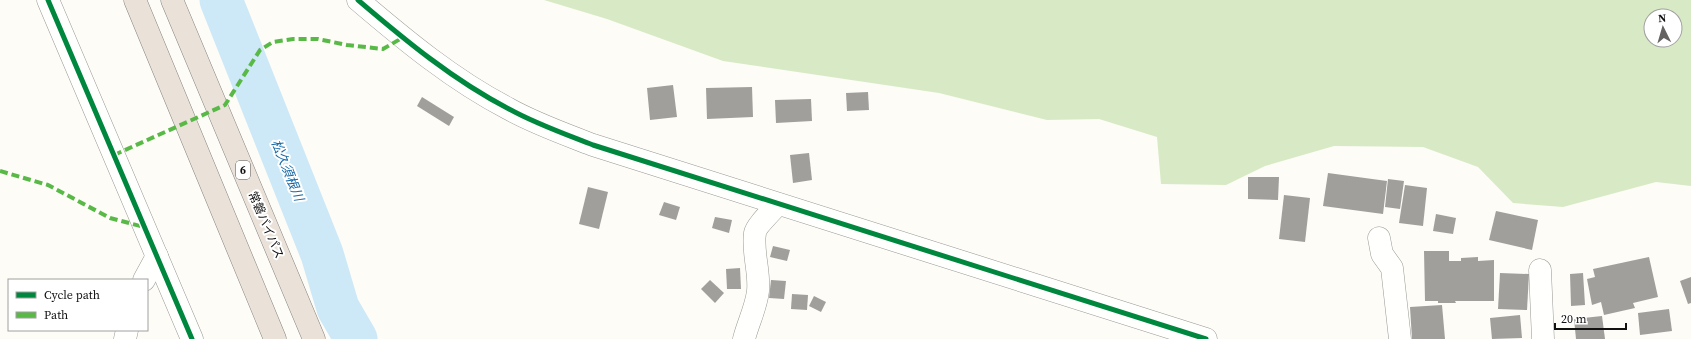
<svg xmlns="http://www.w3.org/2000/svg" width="1691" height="339" viewBox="0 0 1691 339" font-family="'Source Serif 4','Noto Sans JP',serif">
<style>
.forest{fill:#d8eac5;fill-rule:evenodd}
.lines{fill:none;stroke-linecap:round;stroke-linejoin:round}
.river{stroke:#cde8f7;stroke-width:43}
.building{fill:#a19f9c}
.minor-casing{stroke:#979795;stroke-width:23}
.highway-casing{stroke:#858482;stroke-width:23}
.minor{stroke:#fffffe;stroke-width:22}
.highway{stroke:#eae1d8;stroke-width:22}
.quiet{stroke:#58b947;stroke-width:4;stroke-dasharray:8 4;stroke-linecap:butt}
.cycleway-casing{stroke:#fff;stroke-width:8}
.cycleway{stroke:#00873e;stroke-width:5}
.labels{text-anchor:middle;stroke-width:4;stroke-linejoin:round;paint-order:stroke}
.shield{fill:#fff;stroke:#585858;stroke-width:1}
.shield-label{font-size:11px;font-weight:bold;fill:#111}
.street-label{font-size:12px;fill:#111;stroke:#fff}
.water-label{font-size:13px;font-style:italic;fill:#1768a6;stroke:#fff}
</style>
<rect width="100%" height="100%" fill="#fdfcf7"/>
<path class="forest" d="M544,0H1691V186L1656,182L1563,207L1513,203L1478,167L1423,147L1334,146L1265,166L1226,185L1161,184L1157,137L1099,119L1047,120L939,93L723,61L607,19ZM1651,16H1675V40H1651Z"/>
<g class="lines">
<path class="river" d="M221,0L322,254L338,308L356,339"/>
</g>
<g class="building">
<path d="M673,85L677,117L650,120L647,88Z"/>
<path d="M752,87L753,117L707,119L706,88Z"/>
<path d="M868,92L869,110L847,111L846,93Z"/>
<path d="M422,97L454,117L449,126L417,106Z"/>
<path d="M811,99L812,121L776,123L775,100Z"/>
<path d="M809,153L812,180L793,183L790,155Z"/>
<path d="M1328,173L1387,181L1383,214L1323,206Z"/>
<path d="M1248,177H1279L1278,200L1248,199Z"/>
<path d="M1388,179L1404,181L1400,209L1385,207Z"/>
<path d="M1405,185L1427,188L1423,226L1399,223Z"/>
<path d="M588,187L608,192L599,229L579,224Z"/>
<path d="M1284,195L1310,198L1305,242L1279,239Z"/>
<path d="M664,202L680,207L676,220L659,215Z"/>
<path d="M1496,211L1538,220L1532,250L1489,240Z"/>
<path d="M1436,214L1456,218L1453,234L1433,231Z"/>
<path d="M715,217L732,220L729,233L712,228Z"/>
<path d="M773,246L790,250L787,261L770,257Z"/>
<path d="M1424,251H1449V261H1461V258L1478,257V261L1494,260V301H1455L1456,303H1438V301H1425Z"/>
<path d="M1649,257L1658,297L1633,303L1635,308L1604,315L1601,302L1592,305L1587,279L1595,277L1593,269Z"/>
<path d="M740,268L741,289H727L726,269Z"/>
<path d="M1500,273L1529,274L1527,310L1498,309Z"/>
<path d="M1583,273L1585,305L1571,306L1570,274Z"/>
<path d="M1691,277V303L1688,304L1680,281Z"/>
<path d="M710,280L724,293L715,303L701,289Z"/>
<path d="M771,280L786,281L784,299L769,298Z"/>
<path d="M792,294L808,295L807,310L791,309Z"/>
<path d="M814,296L826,302L821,312L809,306Z"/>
<path d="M1442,305L1445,339H1412L1410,307Z"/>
<path d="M1669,309L1672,331L1640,335L1638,313Z"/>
<path d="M1520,315L1522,338L1492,339L1490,318Z"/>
<path d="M1602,316L1605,339H1576L1574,319Z"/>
</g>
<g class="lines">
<g class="minor-casing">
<g id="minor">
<path d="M48,0L192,339"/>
<path d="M358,0C405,40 453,80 509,109C536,124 565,134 593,145L1206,339"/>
<path d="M1379,238L1382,254L1392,268L1400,339"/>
<path d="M1540,270L1543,339"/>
<path d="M144,280L157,256"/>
<path d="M125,339L127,330"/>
<path d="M744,339C748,323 756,308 758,291C760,272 752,251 755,233C756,226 773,210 778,204"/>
</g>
</g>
<g class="highway-casing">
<g id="highway">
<path d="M135,0L275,339"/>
<path d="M172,0L314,339"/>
</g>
</g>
<use href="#minor" class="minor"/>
<use href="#highway" class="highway"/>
<g class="quiet">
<path d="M114,155L225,105L260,50L273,42L293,39H318L347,45L383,49L402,38"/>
<path d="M0,171L48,185L110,218L144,227"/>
</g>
<g class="cycleway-casing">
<g id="cycleway">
<path d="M48,0L192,339"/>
<path d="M358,0C405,40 453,80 509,109C536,124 565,134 593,145L1206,339"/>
</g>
</g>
<use href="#cycleway" class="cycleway"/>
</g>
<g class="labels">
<rect class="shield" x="236" y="161" width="14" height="18" rx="3"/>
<g class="shield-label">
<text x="243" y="174">6</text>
</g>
<g class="street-label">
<text transform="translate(266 225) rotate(67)" y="4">常磐バイパス</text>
</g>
<g class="water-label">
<text transform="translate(288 170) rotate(68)" y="5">松久須根川</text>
</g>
</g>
<rect x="8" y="279" width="140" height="52" fill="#ffffff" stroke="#a0a0a0"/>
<rect x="16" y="292" width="20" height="6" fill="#00873e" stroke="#a0a0a0"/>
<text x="44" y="299" font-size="12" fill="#111111">Cycle path</text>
<rect x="16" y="312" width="20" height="6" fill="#58b947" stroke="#a0a0a0"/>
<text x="44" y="319" font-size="12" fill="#111111">Path</text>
<g transform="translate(1663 28) rotate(355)"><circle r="19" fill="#ffffff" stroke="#a0a0a0"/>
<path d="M0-3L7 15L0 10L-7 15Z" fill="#646362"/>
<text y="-6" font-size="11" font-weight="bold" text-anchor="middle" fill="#111111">N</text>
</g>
<path d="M1555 323v6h71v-6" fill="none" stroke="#111111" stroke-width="2"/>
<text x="1561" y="323" font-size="12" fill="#111111" stroke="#ffffff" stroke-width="3" paint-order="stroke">20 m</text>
</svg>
